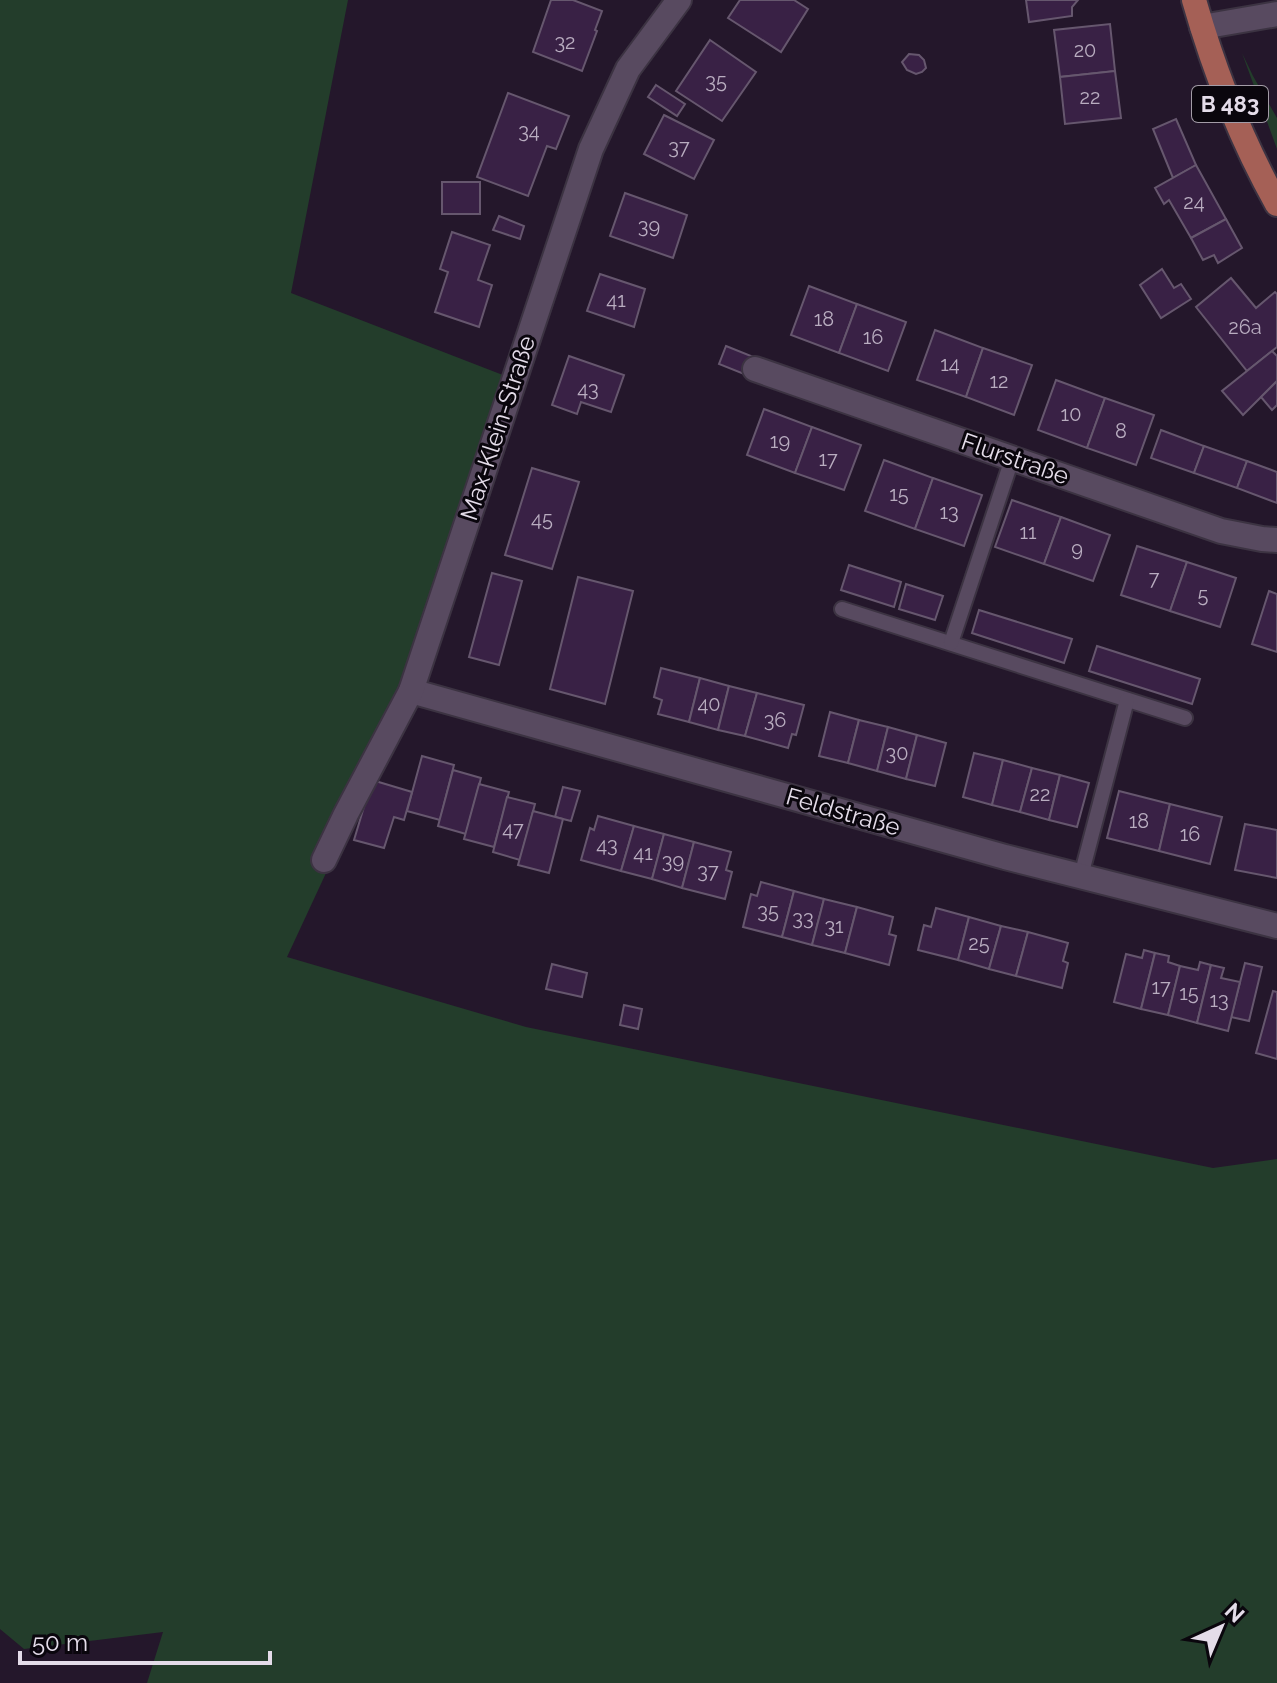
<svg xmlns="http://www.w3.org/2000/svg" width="1277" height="1683" viewBox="0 0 1277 1683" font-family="Raleway,sans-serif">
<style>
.green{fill:#233d2b}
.building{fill:#392145;stroke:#66576e;stroke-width:2}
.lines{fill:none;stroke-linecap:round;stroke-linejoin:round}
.service-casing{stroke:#3c3342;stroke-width:18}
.minor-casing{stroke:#3c3342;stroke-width:28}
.primary-casing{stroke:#3c3342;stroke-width:28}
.service{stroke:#584a60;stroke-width:14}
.minor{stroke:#584a60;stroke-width:24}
.primary{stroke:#a56056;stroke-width:24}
.labels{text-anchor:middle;stroke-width:6;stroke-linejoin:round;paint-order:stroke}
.number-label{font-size:20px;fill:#b9adc0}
.shield{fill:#0a060d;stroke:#a39ca7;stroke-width:2}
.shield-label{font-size:22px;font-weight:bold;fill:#e4dce9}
.street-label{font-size:24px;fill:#e4dce9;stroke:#0a060d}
</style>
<rect width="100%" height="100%" fill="#24172b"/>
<g class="green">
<path d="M0,0H348L291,293L508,377L405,703L287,957L526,1027L1213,1168L1277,1159V1683H147L163,1632L24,1649L0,1629Z"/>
<path d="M1242,53L1253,76L1277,118V149Z"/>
</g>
<g class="building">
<path d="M551,0H573L602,11L595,30L597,31L582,71L533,52Z"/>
<path d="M740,0H794L808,9L781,52L728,18Z"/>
<path d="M1026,0H1078L1072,7V16L1029,22Z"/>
<path d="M1110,24L1115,71L1060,77L1054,30Z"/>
<path d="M710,40L756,72L722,121L676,91Z"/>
<path d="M909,54L919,55L924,60L926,68L922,72L916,74L907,70L902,62Z"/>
<path d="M1115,71L1121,118L1065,124L1060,77Z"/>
<path d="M656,85L685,104L677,116L648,97Z"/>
<path d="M508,93L569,116L556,149L547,146L528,196L477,177Z"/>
<path d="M664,115L714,140L694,179L644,154Z"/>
<path d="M1176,119L1196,165L1173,178L1153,129Z"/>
<path d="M1196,165L1226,219L1191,238L1169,200L1164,204L1155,188Z"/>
<rect x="442" y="182" width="38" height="32"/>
<path d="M625,193L687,215L673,258L610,236Z"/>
<path d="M499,216L524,226L520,239L493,230Z"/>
<path d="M1226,219L1242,248L1218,263L1214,255L1203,260L1191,238Z"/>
<path d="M452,232L490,245L478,280L492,285L479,327L435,312L448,272L440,269Z"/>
<path d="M1162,269L1174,288L1181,284L1191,299L1161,318L1140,285Z"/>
<path d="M600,274L645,289L634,327L587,311Z"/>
<path d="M1231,278L1256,308L1275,292L1277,294V347L1247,371L1196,307Z"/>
<path d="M809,286L857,304L839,353L791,335Z"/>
<path d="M857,304L906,322L888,371L839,353Z"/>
<path d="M935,330L983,348L966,397L917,380Z"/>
<path d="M726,346L756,358L749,376L719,364Z"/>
<path d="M983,348L1032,365L1014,415L966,397Z"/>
<path d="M1272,351L1277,356V381L1243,415L1222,391Z"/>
<path d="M569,356L624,375L611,412L581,402L577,414L552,405Z"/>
<path d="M1056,380L1105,398L1087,448L1038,430Z"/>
<path d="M1277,381V405L1272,410L1261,397Z"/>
<path d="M1105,398L1154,415L1136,465L1087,448Z"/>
<path d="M764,409L812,427L795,473L747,455Z"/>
<path d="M812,427L861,445L844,490L795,473Z"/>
<path d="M1161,430L1204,446L1194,473L1151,458Z"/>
<path d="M1204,446L1247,461L1237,488L1194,473Z"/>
<path d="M884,460L933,478L915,529L865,511Z"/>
<path d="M1247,461L1277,472V503L1237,488Z"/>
<path d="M532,468L579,482L552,569L505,555Z"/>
<path d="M933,478L982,495L964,546L915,529Z"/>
<path d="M1012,500L1061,517L1044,564L995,547Z"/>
<path d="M1061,517L1110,535L1093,581L1044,564Z"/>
<path d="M1137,546L1187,562L1170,611L1121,595Z"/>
<path d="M1187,562L1236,578L1220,627L1170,611Z"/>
<path d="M849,565L901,582L894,607L841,590Z"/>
<path d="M492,573L522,581L499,665L469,657Z"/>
<path d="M578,577L633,591L605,704L550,689Z"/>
<path d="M906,584L943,596L935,620L899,609Z"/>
<path d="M1269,591L1277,594V652L1252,644Z"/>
<path d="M979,610L1072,639L1064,663L972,633Z"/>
<path d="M1097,646L1200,679L1192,704L1089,671Z"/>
<path d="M661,668L700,678L689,722L658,714L662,700L654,697Z"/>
<path d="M700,678L729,686L718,730L689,722Z"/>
<path d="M729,686L757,693L745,736L718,730Z"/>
<path d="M757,693L804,705L796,735L792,734L788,748L745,736Z"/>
<path d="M830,712L859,720L848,763L819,756Z"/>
<path d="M859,720L888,727L877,771L848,763Z"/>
<path d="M888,727L917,735L906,779L877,771Z"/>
<path d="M917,735L946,743L935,786L906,779Z"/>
<path d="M974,753L1003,760L992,805L963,797Z"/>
<path d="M422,756L454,765L440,820L407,811Z"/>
<path d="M1003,760L1032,768L1020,812L992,805Z"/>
<path d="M1032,768L1060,775L1049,820L1020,812Z"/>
<path d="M453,770L481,778L466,834L438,826Z"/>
<path d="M1060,775L1089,783L1077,827L1049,820Z"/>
<path d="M372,780L412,792L404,820L394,817L384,848L354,840Z"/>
<path d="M479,784L509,792L494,847L464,839Z"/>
<path d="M563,787L580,791L571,821L555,817Z"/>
<path d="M1119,791L1170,804L1159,851L1107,838Z"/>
<path d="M507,797L535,804L520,860L493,852Z"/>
<path d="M1170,804L1222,817L1210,864L1159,851Z"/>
<path d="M533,811L563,819L549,873L518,865Z"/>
<path d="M598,816L634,826L621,871L581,860L590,828L594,830Z"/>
<path d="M1245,824L1277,830V878L1235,870Z"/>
<path d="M634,826L664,834L652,879L621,871Z"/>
<path d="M664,834L694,842L682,888L652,879Z"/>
<path d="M694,842L731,852L726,870L732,872L725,899L682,888Z"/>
<path d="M761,882L794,891L782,937L743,927L751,894L757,896Z"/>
<path d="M794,891L824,899L812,945L782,937Z"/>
<path d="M824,899L857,907L845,953L812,945Z"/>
<path d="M857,907L893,917L889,934L896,936L889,965L845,953Z"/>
<path d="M936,908L969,917L958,960L918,950L924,925L931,927Z"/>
<path d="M969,917L1001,926L989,969L958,960Z"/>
<path d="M1001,926L1028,932L1016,976L989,969Z"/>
<path d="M1028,932L1068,943L1063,961L1068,963L1062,988L1016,976Z"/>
<path d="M1144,950L1155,953L1141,1009L1114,1002L1126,954L1142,958Z"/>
<path d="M1155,953L1169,956L1168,962L1180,966L1168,1015L1141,1009Z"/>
<path d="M1200,962L1211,965L1197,1023L1168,1015L1180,966L1198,970Z"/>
<path d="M1245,963L1262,967L1249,1021L1231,1017Z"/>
<path d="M552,964L587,973L582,997L546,989Z"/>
<path d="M1211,965L1224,968L1221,978L1240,982L1228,1031L1197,1023Z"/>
<path d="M1273,991L1277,992V1059L1256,1053Z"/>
<path d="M624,1005L642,1009L638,1029L620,1025Z"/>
</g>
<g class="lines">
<g class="service-casing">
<g id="service">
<path d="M842,609L1185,718"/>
<path d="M951,643L1012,459"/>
<path d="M1081,876L1127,700"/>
</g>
</g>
<g class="minor-casing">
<g id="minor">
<path d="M1202,27L1277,14"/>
<path d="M755,369L1221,531L1262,539L1277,540"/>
<path d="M411,691L1005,857L1277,926"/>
<path d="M324,860L346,814L411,691L591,149L628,69L679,0"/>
</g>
</g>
<g class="primary-casing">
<path id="primary" d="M1194,0C1214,70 1241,140 1277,204"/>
</g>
<use href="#service" class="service"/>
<use href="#minor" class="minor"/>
<use href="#primary" class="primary"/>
</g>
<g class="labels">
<g class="number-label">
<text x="565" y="49">32</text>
<text x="1085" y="57">20</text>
<text x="716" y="88">35</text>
<text x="1090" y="104">22</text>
<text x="529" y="138">34</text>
<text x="679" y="154">37</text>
<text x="1194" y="209">24</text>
<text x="649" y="233">39</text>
<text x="616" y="307">41</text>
<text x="824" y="326">18</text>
<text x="1245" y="334">26a</text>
<text x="873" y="344">16</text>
<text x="950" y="371">14</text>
<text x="999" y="388">12</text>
<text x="588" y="396">43</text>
<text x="1071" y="421">10</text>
<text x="1121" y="438">8</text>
<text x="780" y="448">19</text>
<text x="828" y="466">17</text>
<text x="899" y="501">15</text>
<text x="949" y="519">13</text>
<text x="542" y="526">45</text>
<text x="1028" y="539">11</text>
<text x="1077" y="556">9</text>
<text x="1154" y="585">7</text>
<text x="1203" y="602">5</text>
<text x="709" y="711">40</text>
<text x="775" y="727">36</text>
<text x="897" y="760">30</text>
<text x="1040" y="801">22</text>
<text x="1139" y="828">18</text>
<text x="513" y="836">47</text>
<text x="1190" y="841">16</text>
<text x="607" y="852">43</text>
<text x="643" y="860">41</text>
<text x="673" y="868">39</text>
<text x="708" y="878">37</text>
<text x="768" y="918">35</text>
<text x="803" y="925">33</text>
<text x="834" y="933">31</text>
<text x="979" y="950">25</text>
<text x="1161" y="994">17</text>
<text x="1189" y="1000">15</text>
<text x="1219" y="1007">13</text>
</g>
<rect class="shield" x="1192" y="86" width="76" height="36" rx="6"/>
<g class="shield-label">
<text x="1230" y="112">B 483</text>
</g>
<g class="street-label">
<text transform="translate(498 428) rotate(-72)" y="8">Max-Klein-Straße</text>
<text transform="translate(1015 459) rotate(19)" y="8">Flurstraße</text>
<text transform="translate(843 812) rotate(16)" y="8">Feldstraße</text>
</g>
</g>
<g transform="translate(1221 1627) rotate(44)" stroke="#0a060d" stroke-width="6" paint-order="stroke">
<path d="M0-6L14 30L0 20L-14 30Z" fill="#e4dce9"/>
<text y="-12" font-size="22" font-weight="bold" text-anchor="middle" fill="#e4dce9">N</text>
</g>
<path d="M20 1651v12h250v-12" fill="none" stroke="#e4dce9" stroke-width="4"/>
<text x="32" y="1651" font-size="24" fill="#e4dce9" stroke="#0a060d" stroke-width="6" paint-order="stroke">50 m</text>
</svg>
